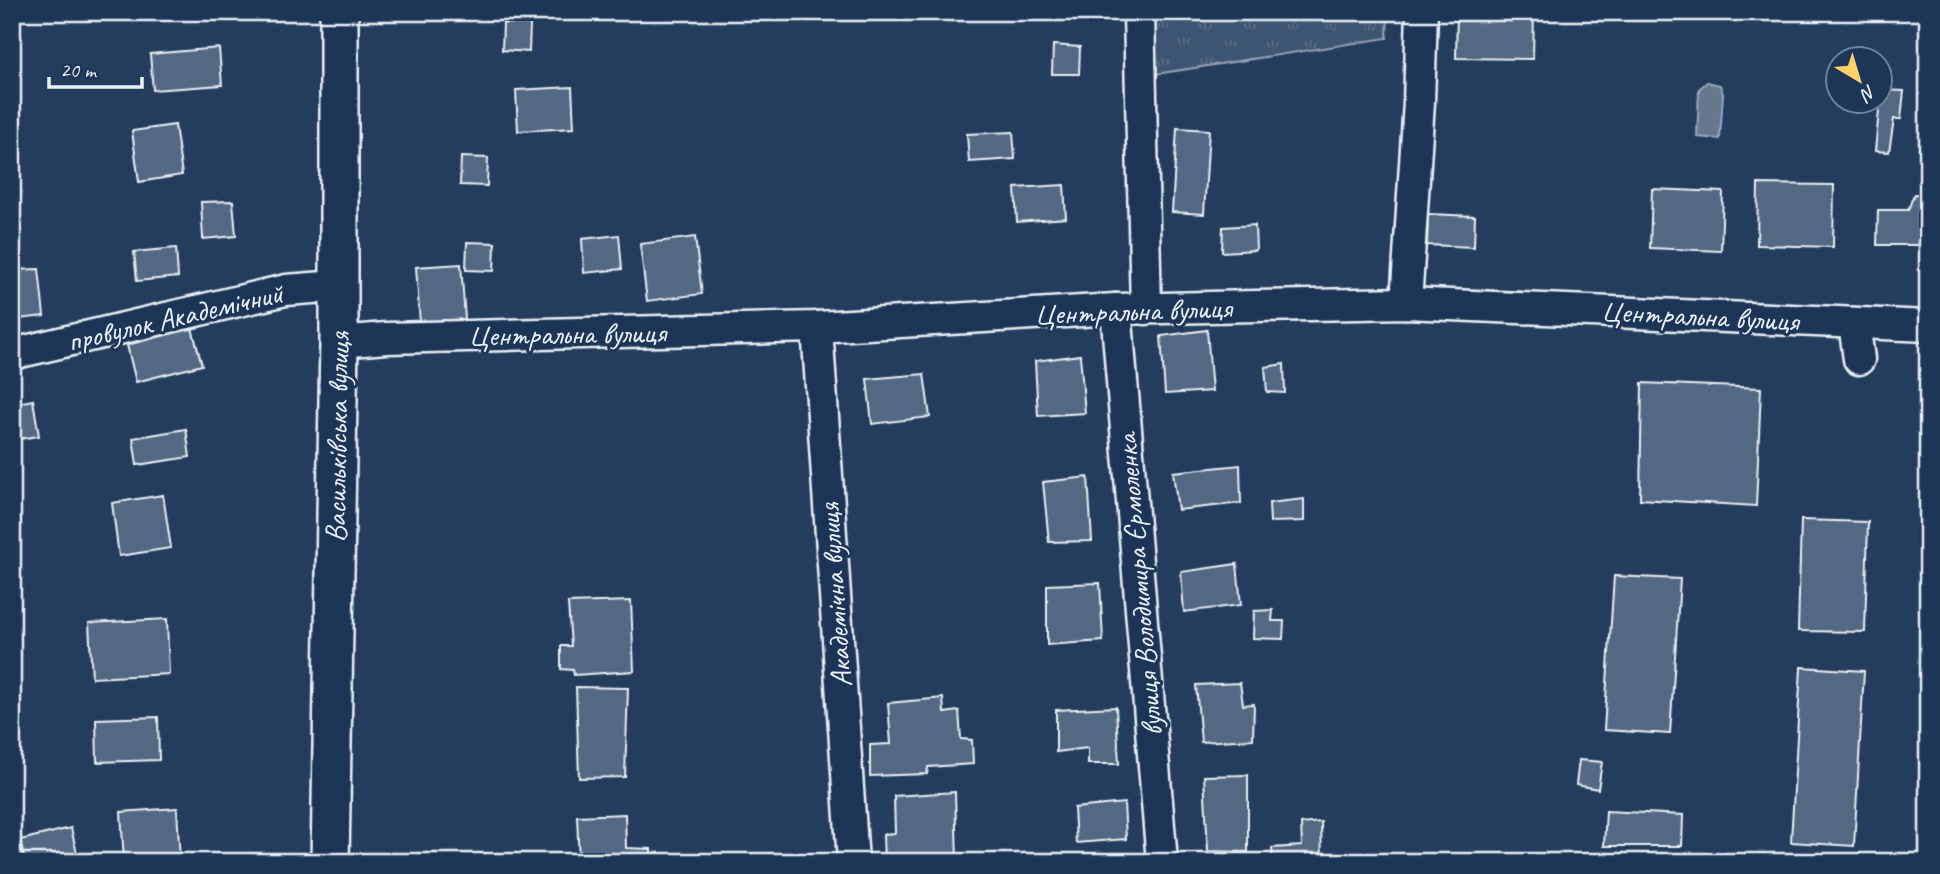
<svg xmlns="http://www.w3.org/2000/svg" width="1940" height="874" viewBox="0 0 1940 874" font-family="Caveat,sans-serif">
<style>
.grass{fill:url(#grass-tufts);stroke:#93a2b5;stroke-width:2}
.water{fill:#657890;stroke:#99a8ba;stroke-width:2}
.building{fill:#536782;stroke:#e8f1f8;stroke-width:2}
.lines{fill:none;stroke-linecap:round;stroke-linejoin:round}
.minor-casing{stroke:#e8f1f8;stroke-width:35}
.tertiary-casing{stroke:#e8f1f8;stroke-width:42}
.minor{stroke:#1d3557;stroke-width:30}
.tertiary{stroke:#1d3557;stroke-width:37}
.labels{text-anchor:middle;stroke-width:6;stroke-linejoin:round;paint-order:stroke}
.street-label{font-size:30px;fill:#e8f1f8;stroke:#1d3557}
</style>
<defs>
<pattern id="grass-tufts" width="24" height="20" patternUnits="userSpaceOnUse" patternTransform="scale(1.75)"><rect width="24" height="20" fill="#3e5472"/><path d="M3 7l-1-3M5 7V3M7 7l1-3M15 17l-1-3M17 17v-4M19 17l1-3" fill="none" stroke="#5a6d87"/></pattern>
</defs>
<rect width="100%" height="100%" fill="#253d5d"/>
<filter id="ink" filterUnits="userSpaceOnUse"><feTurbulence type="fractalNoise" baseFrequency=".0143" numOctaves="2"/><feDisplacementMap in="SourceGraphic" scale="14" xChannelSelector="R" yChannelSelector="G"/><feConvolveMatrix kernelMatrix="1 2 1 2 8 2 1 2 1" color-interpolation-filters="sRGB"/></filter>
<g filter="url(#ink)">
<path class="grass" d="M1151,12H1388L1387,38L1149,75Z"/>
<path class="water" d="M1707,82L1720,85L1723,94L1720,139L1697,137L1699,89Z"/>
<g class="building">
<path d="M1457,12H1534L1533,59L1456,58Z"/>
<path d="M503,23L530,24L529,52L502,50Z"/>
<path d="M1053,45L1080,47L1079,74H1052Z"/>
<path d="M219,48L222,85L153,90L150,54Z"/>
<path d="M572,87L574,128L518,131L516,90Z"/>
<path d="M1881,90L1904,91L1901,119H1894L1889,152L1875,151Z"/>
<path d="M175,125L182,175L139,182L132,131Z"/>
<path d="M1177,128L1209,130L1204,214L1172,212Z"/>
<path d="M1013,132L1015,159L969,162L967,134Z"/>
<path d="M461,157L488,158L487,186L460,185Z"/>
<path d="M1758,184L1834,185L1833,247L1757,245Z"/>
<path d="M1064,185L1066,218L1017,222L1015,188Z"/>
<path d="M1652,189L1723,192L1721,251L1650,248Z"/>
<path d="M1914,194L1928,195V245H1877L1878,210H1908Z"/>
<path d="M233,201L236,236L203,239L201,202Z"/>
<path d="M1428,214L1475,216L1474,247L1427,245Z"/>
<path d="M1255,225L1256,250L1222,252L1223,227Z"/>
<path d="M619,235L622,269L584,273L582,239Z"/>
<path d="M695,237L702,294L647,301L640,244Z"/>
<path d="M467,242L495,243L494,271L466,270Z"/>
<path d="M176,248L178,277L137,281L134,252Z"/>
<path d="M461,264L465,319L420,323L416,267Z"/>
<path d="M39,269L44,316L19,319L13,270Z"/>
<path d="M192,328L202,365L136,382L127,345Z"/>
<path d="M1207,330L1212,391L1165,394L1161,336Z"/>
<path d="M1080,355L1085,413L1038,416L1035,361Z"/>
<path d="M1284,364L1285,393L1267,392L1265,367Z"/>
<path d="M924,374L930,417L872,424L867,379Z"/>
<path d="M1642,383L1761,388L1756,506L1640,499Z"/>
<path d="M33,400L39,436L12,440V404Z"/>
<path d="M186,429L190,457L137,465L133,438Z"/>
<path d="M1240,465L1241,503L1178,510L1173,472Z"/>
<path d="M1088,477L1092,541L1049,542L1043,482Z"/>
<path d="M163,495L171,548L119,556L112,503Z"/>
<path d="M1304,499V521L1270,522L1269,503Z"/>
<path d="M1801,520L1868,522L1865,632L1798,631Z"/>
<path d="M1237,564L1241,605L1184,612L1181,572Z"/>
<path d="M1614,576L1680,579L1670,734L1604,730Z"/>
<path d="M1100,583L1103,641L1047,645V585Z"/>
<path d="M631,601L634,671L574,675L573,670L561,669V646H571L568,603Z"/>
<path d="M1273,610L1272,621H1284L1283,639L1253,638L1254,611Z"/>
<path d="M167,619L169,674L92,678L89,623Z"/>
<path d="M1801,667L1864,671L1854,846L1791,842Z"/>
<path d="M1240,683L1243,705L1254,704L1253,739L1201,742L1196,685Z"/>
<path d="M576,687L628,688L625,777L579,778Z"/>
<path d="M943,698L944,713L959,711L961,739L972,740L973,764L928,767L927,774L870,776V745L891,744L888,703Z"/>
<path d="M1116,707L1119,764H1088V748L1056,752V710Z"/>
<path d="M158,717L159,760L97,762L96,719Z"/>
<path d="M1579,760L1602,762L1598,789L1576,785Z"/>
<path d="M1248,775V852L1208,851L1204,776Z"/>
<path d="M955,792L957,862H884L883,834L895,833L894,796Z"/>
<path d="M1124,803L1126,839L1076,843L1074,808Z"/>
<path d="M177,808L180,862H124L121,812Z"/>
<path d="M1606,811L1683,815L1682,846H1604Z"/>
<path d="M625,814L626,848L651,849V862H579L577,816Z"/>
<path d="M1321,822L1322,862H1273L1272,848L1302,846L1301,824Z"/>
<path d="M71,828L79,862H25L20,840Z"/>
</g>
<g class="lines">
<g class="minor-casing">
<g id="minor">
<path d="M1139,12L1146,309"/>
<path d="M1406,303L1419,102L1422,12"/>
<path d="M1116,309L1162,862"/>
<path d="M1854,323L1859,359"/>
<path d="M817,327L853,862"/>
<path d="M339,342L386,338L817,327L1116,309L1406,303L1928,326"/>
<path d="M12,354L286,290L338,286"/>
</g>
</g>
<g class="tertiary-casing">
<path id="tertiary" d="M330,862L339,342V12"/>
</g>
<use href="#minor" class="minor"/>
<use href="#tertiary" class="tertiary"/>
</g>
</g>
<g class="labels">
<g class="street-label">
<text transform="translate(1133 311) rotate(-2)" y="10">Центральна вулиця</text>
<text transform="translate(1700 316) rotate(3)" y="10">Центральна вулиця</text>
<text transform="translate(175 317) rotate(-13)" y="10">провулок Академічний</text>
<text transform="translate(567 334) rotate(-1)" y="10">Центральна вулиця</text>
<text transform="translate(337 437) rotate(-89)" y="10">Васильківська вулиця</text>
<text transform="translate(1139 585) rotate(-95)" y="10">вулиця Володимира Єрмоленка</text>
<text transform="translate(835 595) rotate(-94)" y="10">Академічна вулиця</text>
</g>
</g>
<rect width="1940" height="874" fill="none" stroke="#1d3557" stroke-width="42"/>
<rect x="21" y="21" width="1898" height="832" fill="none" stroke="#e8f1f8" stroke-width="2.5" filter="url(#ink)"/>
<g transform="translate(1859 80) rotate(142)"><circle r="33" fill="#1d3557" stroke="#6e8097" stroke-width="2"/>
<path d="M0-5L12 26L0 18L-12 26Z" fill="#ffd166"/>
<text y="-10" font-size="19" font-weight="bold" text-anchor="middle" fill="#e8f1f8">N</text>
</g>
<path d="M49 77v10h93v-10" fill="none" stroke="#e8f1f8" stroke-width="3.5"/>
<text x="60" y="77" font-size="21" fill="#e8f1f8" stroke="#1d3557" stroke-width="5" paint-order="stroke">20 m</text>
</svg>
